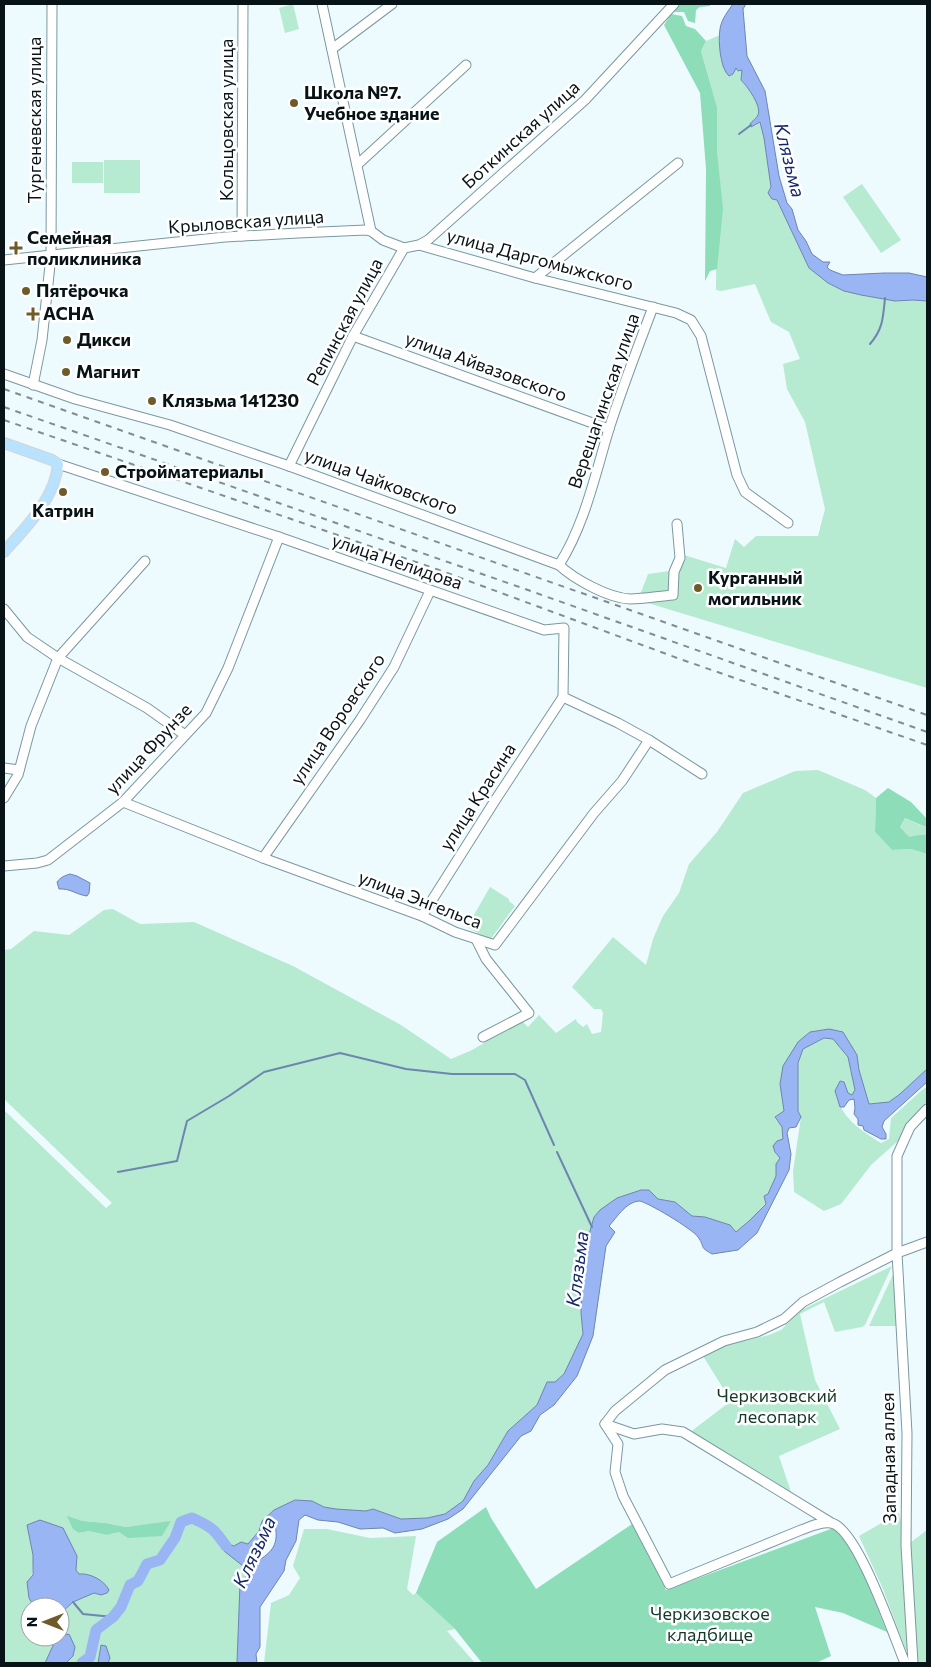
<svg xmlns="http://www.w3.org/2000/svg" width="931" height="1667" viewBox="0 0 931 1667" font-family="Commissioner,sans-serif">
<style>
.green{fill:#b6ead1;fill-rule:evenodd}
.forest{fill:#8dddb9}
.water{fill:#9ab5f4;stroke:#6e84b1;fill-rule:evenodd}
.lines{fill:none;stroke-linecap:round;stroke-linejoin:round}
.stream{stroke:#6e84b1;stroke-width:2}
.river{stroke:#9ab5f4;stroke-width:11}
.minor-casing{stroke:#7a98a0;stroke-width:11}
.major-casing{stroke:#d2d5d5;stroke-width:12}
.minor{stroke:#fff;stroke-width:9}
.major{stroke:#b9e2ff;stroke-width:10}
.rail{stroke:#818d90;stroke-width:2;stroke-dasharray:6 6;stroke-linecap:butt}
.poi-dot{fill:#6f5b2a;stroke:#fff;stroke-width:2}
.labels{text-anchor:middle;stroke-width:5;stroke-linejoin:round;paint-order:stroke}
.poi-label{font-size:18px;font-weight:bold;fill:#071316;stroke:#fff;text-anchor:start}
.street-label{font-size:18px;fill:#071316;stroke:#fff}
.park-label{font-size:18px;fill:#15392a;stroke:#fff}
.water-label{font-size:19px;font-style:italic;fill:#14286f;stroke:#fff}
</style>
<rect width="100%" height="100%" fill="#eefbfe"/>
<g class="green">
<path d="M293,4L299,29L285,33L279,8Z"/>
<path d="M720,35L721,61L743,70L741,80C749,87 759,102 759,113C759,117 753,122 751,127L756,125L760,121L764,138L771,187L809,268L861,295L895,301L913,300L927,301V688L638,600L648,574L676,570L684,555L726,568L735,539L744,547L756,536H818L825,509L805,422L787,389L783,364L800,359L789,332L771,322L755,284L721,291L716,290L717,107L701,51L706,41Z"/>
<rect x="104" y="160" width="36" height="33"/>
<rect x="72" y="162" width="31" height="21"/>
<path d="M862,184L901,240L881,253L843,197Z"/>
<path d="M818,770L865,790L876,798L875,832L892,850L911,849L927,854V1069L900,1094L889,1102L869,1104L859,1070L857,1055L843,1032H810L780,1084L784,1112L777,1116L775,1119L783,1127V1139L775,1152L780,1158L776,1164V1176L768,1195L764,1196L766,1203L749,1221L736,1232L730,1225L705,1217L692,1216L675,1202L658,1199L641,1190L617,1198L582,1259L581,1313L583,1334L564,1374L555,1382L547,1383L537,1405L508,1431L488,1465L474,1481L463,1501L445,1514L427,1518L401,1519L373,1509L366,1511L336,1509L324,1507L312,1501L295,1500L274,1510L262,1521L259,1531L247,1545H229L219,1534L224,1551L248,1570V1574L240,1584L237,1663H108L110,1658L101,1645L98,1663H66L73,1656L69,1635L60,1636V1614L73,1602L94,1593L76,1570L77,1556L27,1526C29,1536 32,1546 33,1557C34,1574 26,1592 34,1607H30V1637H57L45,1663H4V1110L106,1208L112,1203L4,1099V950L11,949L34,931L69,935L104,910L113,909L140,924L194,922L293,966L401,1025L451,1059L472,1050L522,1021L528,1027L539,1015L556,1033L576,1019L577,1022L583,1027L587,1024L592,1034L601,1032L603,1013L601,1009H594L572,987L613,937L646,965L653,939L663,916L679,893L689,864L717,832L743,793L795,771ZM68,1517L83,1521L106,1523L126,1527L170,1522L162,1535L119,1532L107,1535L89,1531L79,1533Z"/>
<path d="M905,818L920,825L927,827V835H919L909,838L900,827Z"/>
<path d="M490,887L509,899V901L515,906L490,940L467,927Z"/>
<path d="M824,1038L833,1039L848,1057L855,1090L852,1095L848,1093L840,1081L835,1091C841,1118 859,1129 881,1143L889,1139L891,1118L922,1090L927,1087V1112L917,1124L871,1165L841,1204L824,1211L794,1192L793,1171L801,1117L798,1111V1063L803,1049Z"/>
<path d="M892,1266L865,1325L862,1327L835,1332L824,1302L800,1314L815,1380L840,1429L779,1456L795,1504L689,1433L731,1401L703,1356L727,1345L769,1335L781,1330L801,1310Z"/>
<path d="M896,1268L897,1326H869Z"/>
<path d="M899,1513L906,1546L927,1530V1663H913L905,1648L883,1589L859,1536Z"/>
<path d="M304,1529H327L370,1538L416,1536L407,1589L413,1595L416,1593L455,1629L447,1631L475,1663H264L271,1603L289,1595L300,1578L293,1566Z"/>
</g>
<g class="forest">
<path d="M680,4H710V6L700,7L696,10L695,23L688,21L684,12H673Z"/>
<path d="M671,14L682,16L686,26L695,29L706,41L701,51L717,107V152L723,209L717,269L710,271L705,281L706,169L700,93L664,25Z"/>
<path d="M888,788L911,802L927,819V827L921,825L905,818L900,827L909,837L919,835H927V854L911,849L892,850L875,832L876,798Z"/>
<path d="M486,1507L491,1518L536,1589L632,1524L666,1590L836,1527C860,1560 872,1594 887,1632L843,1613L815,1607L831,1656L816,1663H482L455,1629L416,1593L437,1542Z"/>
<path d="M67,1516L83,1521L106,1523L126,1527L171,1521L162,1536L128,1538L119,1532L107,1535L89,1531L79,1533L73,1529Z"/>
</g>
<g class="water">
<path d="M733,4H746L743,9L747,56L765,91L779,176L787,203L792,209L798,230L806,241L812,254L823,262H830L827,267L830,270L843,275L884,273H909L927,277V301L913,300L895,301L861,295L844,291L828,283L809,268L777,200L772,199L768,193L771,187L764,138L760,122L751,127L750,124C752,121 757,118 758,115C762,106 747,86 741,80L742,70L738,71L736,68L733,74L729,76C720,68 718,41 720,29C721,20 728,11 733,4Z"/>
<path d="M70,874L77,876L90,883L89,893L87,896C77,895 70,888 59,889L57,882C61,877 64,876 70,874Z"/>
<path d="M829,1029L843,1032L857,1055L859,1070L869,1104L889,1102L900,1094L927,1069V1082L884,1121L882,1127L886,1134V1139H881L864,1130L863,1126L858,1125V1119L854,1114L855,1108L854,1099L849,1100L844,1107H840L835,1091L840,1081L844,1082L848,1093L852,1095L855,1090L848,1057L833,1039L824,1038L803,1049L798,1063V1111L801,1117L796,1127L789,1128L787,1133L791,1154L789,1170L757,1233L738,1250L712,1254C698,1246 706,1248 698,1237C694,1230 646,1201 639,1201C626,1202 617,1217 609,1226L615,1232L606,1246L593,1336L577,1376L554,1405L540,1415L531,1431L521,1436L463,1509L448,1519L422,1529L395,1533L383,1528L360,1529L338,1522L318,1520L305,1515L299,1520L296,1541L286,1560L284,1571L260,1607V1647L256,1654L257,1663H237L240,1584L248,1574V1570L224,1551L218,1535L219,1533L226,1543L234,1546L241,1542L248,1544L259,1531L262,1521L274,1510L295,1500L312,1501L324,1507L336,1509L366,1511L373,1509L401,1519L427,1518L445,1514L463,1501L474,1481L488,1465L508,1431L537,1405L547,1382H555L564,1374L583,1334L581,1313L582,1259L594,1217L600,1210L617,1198L641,1190H649L658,1199L675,1202L692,1216L705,1217L730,1225L736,1232L749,1221L766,1204L764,1196L768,1194L776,1176V1164L780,1158L775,1152L773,1146L777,1141L783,1139L782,1127L775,1117L784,1111L780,1084L783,1066L798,1042L810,1032ZM275,1524C279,1544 273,1552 256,1562L247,1556L259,1543L263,1530Z"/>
<path d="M40,1520L63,1528L77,1556L76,1570L79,1574C90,1573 104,1580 109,1590L107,1593L101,1595L94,1593L73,1602L60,1614V1607H34L29,1598L27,1582L33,1575V1555L27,1525Z"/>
<path d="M69,1634L75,1647L73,1656L66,1663H45L57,1637Z"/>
<path d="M101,1645L106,1646L110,1658L108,1663H98Z"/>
</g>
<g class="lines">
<g class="stream">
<path d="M739,134L751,125"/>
<path d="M870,344C883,329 883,318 885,298"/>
<path d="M557,1152L592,1227"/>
<path d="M118,1172L177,1161L187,1121L229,1096L264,1072L340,1053L406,1069L452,1074H515L525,1080L554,1145"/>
<path d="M73,1602L83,1614L113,1617"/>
</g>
<path class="river" d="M82,1663L90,1657L96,1630L113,1617L121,1607L130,1585L138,1581L147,1564L160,1560L175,1538L181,1522L192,1518C212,1527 214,1529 226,1546"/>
<g class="minor-casing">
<g id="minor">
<path d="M322,4L371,231"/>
<path d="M332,49L392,4"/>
<path d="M357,165L466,65"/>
<path d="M242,236L243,4"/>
<path d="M419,245L535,278L676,313L691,320L701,336L737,475L745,492L788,523"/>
<path d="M4,260L225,237L298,233L366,230L371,231L383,240L404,248L419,245L428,240L585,100L674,4"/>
<path d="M535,278L678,163"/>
<path d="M353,336L609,429"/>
<path d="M4,374L75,399L170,425L289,466L559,565C574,579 608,598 630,599C644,599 659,596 673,595L674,572L680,558L677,524"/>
<path d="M33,385L42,340L51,256L52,4"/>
<path d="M58,464L279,537L544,630L564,628L563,697L618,723L649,740L702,774"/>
<path d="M289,466L353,336L404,248"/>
<path d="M559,565C585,524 595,475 609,429C622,388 638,347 653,307"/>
<path d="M4,609L27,637L58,658L147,708L185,735"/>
<path d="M4,768L19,770"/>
<path d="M4,798L18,775L31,726L58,658L145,561"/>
<path d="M123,802L263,858L422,916L455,932L495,945L594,813L622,781L649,740"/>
<path d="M263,858L360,720L394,667L430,591"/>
<path d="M4,866L37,863L48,860L123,802L206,713L228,668L279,537"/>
<path d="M422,916L496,799L563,697"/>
<path d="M476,939L486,959L529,1013L483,1037"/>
<path d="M605,1424L634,1434L662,1429L683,1432L830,1522"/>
<path d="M905,1663C894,1637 857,1527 831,1523C821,1521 810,1527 801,1530L669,1584L623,1496L615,1472L618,1444L605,1424L615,1411L665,1370L724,1341L757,1332L784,1319L803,1302L840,1282L897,1253L927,1242"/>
<path d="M913,1663L906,1546L907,1433L897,1253V1156L910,1127L927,1109"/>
</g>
</g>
<g class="major-casing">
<path id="major" d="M4,443L52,460L58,464C55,499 26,527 4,552"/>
</g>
<use href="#minor" class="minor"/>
<use href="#major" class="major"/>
<g class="rail">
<path d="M4,389L927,715"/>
<path d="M4,407L525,589L927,732"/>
<path d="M4,420L439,570L680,659L927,745"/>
</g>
</g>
<g class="poi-dot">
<circle cx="294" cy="103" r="5"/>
<path d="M13.5 240.5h5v5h5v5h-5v5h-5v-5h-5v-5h5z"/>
<circle cx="26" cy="291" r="5"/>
<path d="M30.5 306.5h5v5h5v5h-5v5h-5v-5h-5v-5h5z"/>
<circle cx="67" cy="340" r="5"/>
<circle cx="66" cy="372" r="5"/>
<circle cx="152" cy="401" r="5"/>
<circle cx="105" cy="472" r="5"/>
<circle cx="63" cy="492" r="5"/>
<circle cx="698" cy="588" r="5"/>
</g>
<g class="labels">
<g class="poi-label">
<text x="304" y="99">Школа №7.<tspan x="304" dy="21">Учебное здание</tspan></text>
<text x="27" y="244">Семейная<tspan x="27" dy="21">поликлиника</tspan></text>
<text x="36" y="297">Пятёрочка</text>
<text x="43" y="320">АСНА</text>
<text x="77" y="346">Дикси</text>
<text x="76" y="378">Магнит</text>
<text x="162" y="407">Клязьма 141230</text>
<text x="115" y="478">Стройматериалы</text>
<text x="63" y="517" text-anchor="middle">Катрин</text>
<text x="708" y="584">Курганный<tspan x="708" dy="21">могильник</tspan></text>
</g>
<g class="street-label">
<text transform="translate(35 120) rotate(-90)" y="6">Тургеневская улица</text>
<text transform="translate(227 120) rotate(-90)" y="6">Кольцовская улица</text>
<text transform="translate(521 135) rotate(-42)" y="6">Боткинская улица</text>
<text transform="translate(246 222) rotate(-4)" y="6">Крыловская улица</text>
<text transform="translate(540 260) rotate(15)" y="6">улица Даргомыжского</text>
<text transform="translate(345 322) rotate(-62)" y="6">Репинская улица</text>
<text transform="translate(486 367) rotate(20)" y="6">улица Айвазовского</text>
<text transform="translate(604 401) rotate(-71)" y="6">Верещагинская улица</text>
<text transform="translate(381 482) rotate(20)" y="6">улица Чайковского</text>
<text transform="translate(397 562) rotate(19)" y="6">улица Нелидова</text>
<text transform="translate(338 719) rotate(-56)" y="6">улица Воровского</text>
<text transform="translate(149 749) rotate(-47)" y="6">улица Фрунзе</text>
<text transform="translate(478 797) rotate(-57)" y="6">улица Красина</text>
<text transform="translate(420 900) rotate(21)" y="6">улица Энгельса</text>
<text transform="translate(889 1458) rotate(-91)" y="6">Западная аллея</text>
</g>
<g class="park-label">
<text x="777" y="1402">Черкизовский<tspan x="777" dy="21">лесопарк</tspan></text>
<text x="710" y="1620">Черкизовское<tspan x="710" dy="21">кладбище</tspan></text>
</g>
<g class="water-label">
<text transform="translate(790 160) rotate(76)" y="7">Клязьма</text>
<text transform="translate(577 1269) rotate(-83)" y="7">Клязьма</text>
<text transform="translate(254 1552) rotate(-65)" y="7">Клязьма</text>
</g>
</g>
<rect width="931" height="1667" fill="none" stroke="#071316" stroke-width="10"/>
<g transform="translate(45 1622) rotate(270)"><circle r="24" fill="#ffffff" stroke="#9ca1a2"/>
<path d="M0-4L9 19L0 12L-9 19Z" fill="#6f5b2a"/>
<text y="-8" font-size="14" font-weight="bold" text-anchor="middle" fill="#071316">N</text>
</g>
</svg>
